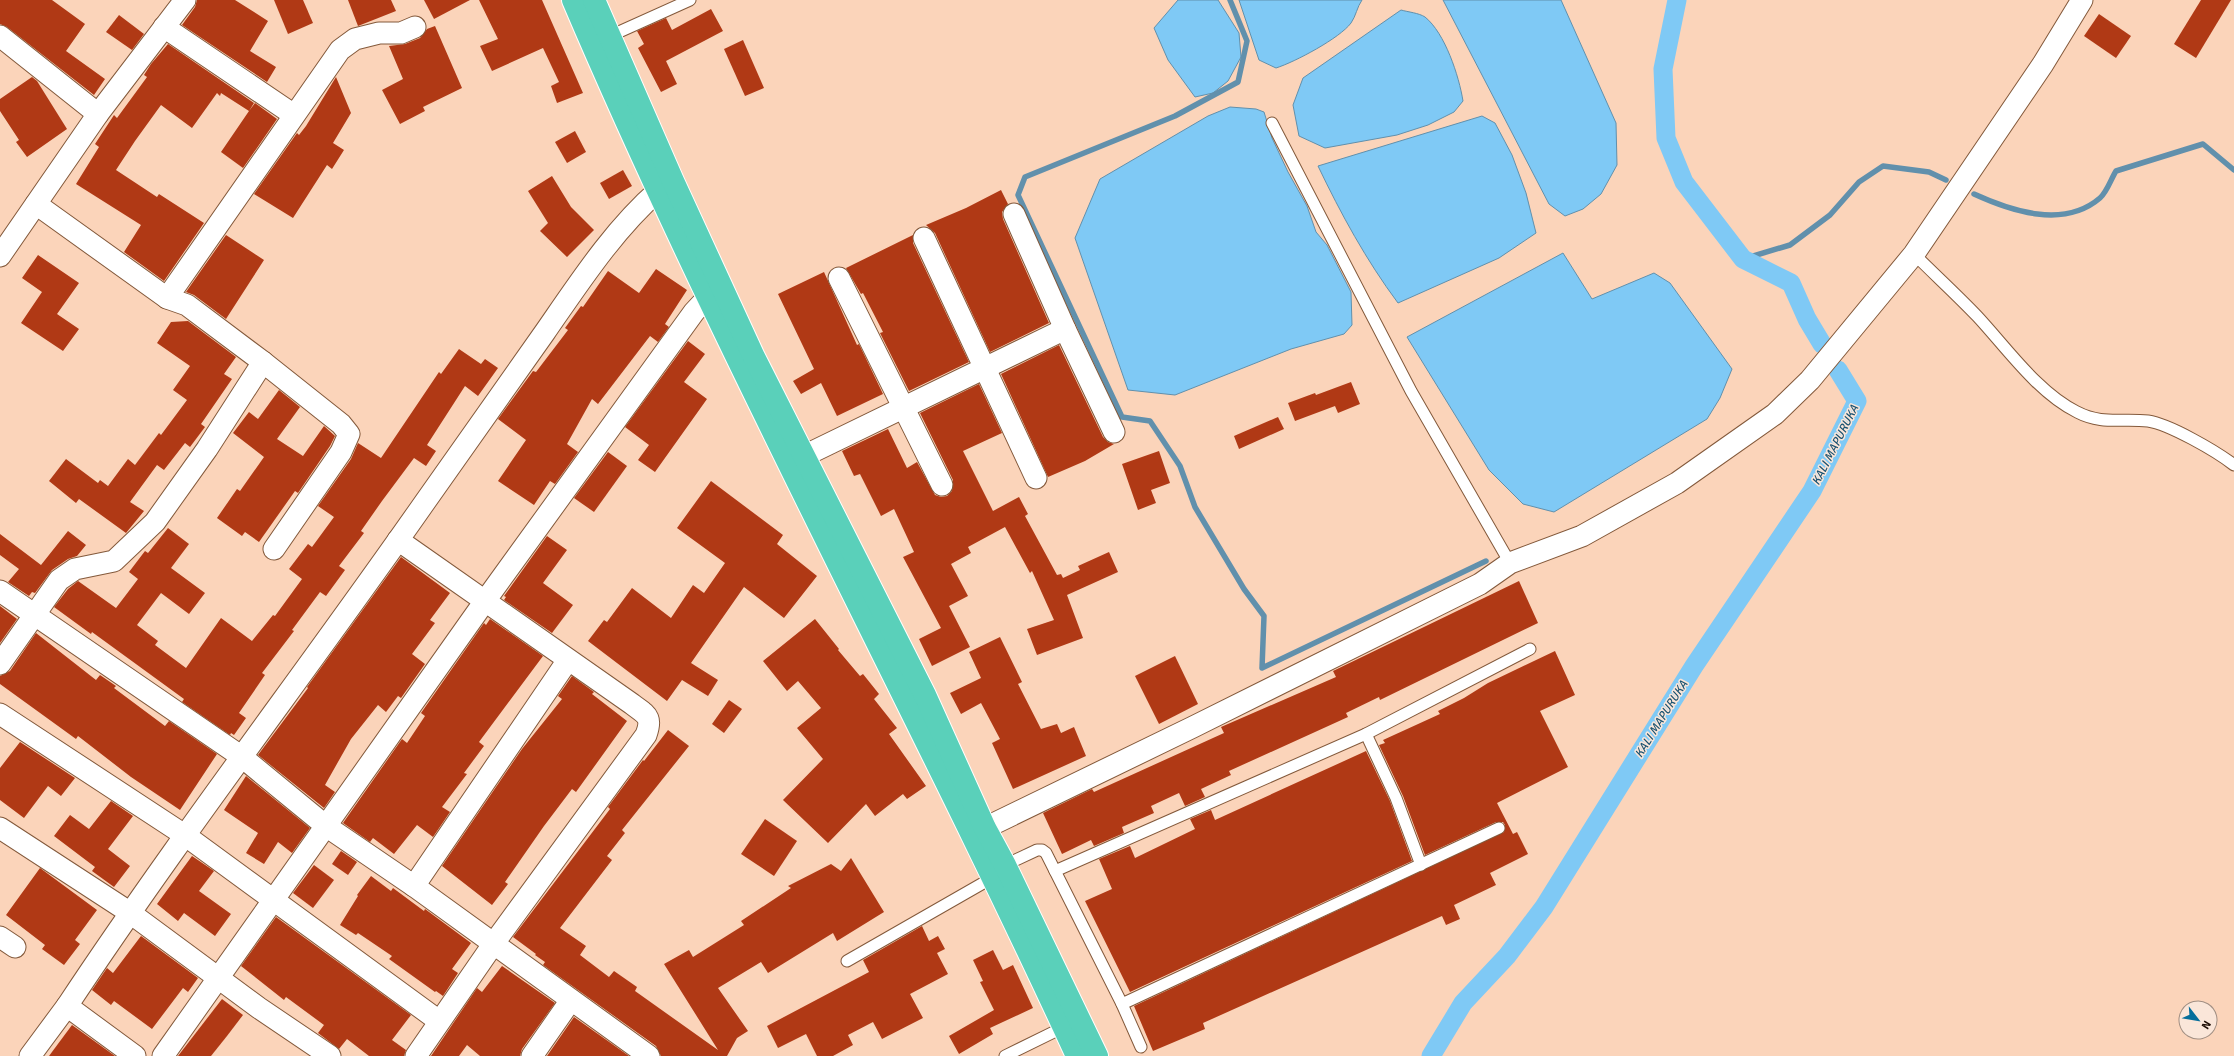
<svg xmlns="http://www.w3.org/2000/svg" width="2234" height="1056" viewBox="0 0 2234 1056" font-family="Signika,sans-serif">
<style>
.water{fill:#7fc9f5;stroke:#6190ac}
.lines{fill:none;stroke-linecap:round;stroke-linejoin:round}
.stream{stroke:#6190ac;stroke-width:5.5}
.canal{stroke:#7fc9f5;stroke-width:19}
.building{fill:#b03915}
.service-casing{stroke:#83593b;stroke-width:13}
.minor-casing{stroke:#83593b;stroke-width:23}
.trunk-casing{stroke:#fff;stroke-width:24}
.service{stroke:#fff;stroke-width:11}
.minor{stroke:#fff;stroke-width:21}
.trunk{stroke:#5ad0ba;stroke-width:22}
.labels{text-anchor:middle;stroke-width:3;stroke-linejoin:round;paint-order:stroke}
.water-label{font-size:12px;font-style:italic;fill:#195271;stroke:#fae6d9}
</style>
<rect width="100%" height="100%" fill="#fbd4ba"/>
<g class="water">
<path d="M1178,0H1218L1239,33L1241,57L1228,81L1213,93L1195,97L1168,60L1154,28Z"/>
<path d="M1239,0H1362C1357,7 1356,16 1351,23C1340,38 1295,62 1276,68L1259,60Z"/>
<path d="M1443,0H1561L1616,123L1617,165L1601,194L1583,209L1565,216L1549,204Z"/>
<path d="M1401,10C1408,12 1419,13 1425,17C1445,33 1459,76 1463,101L1454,112L1428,125L1397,135L1325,148L1299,136L1293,105L1303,78Z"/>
<path d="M1230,107L1256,109L1264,112L1272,138L1288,172L1307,206L1316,232L1327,245L1351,292L1352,325L1344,334L1291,349L1175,395L1128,390L1075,238L1100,179L1208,116Z"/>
<path d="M1482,116L1495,123L1512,155L1526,193L1536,233L1499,258L1398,303C1366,260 1341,214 1318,166Z"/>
<path d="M1563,253L1592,299L1654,273L1670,283L1732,369L1720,398L1707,419L1554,512L1523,504L1489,470L1407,337Z"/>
</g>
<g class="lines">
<g class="stream">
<path d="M1230,0L1247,41L1238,82L1175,116L1025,177L1018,195L1122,417L1150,421L1180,466L1195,507L1244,589L1264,616L1262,668L1486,561"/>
<path d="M1974,194C2011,211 2064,229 2100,198C2107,192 2111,179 2116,171L2203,144L2234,170"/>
<path d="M1743,259L1790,245L1830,215L1859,182L1883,166L1929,172L1946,180"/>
</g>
<g class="canal">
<path d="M1677,0L1663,69L1666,138L1684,182L1743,259L1791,283L1807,319L1822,344"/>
<path d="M1431,1056L1463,1003L1507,956L1544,907L1694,666L1812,491L1857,401L1838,370"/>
</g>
</g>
<g class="building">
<path d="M0,0H52L85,24L66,51L105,79L94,95L7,27L0,24Z"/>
<path d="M197,0H235L268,21L250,51L276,67L267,82L182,25L195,7Z"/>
<path d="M274,0H303L313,23L288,34Z"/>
<path d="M348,0H391L396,11L358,26Z"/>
<path d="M424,0H470L434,19Z"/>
<path d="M479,0H542L583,93L557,103L551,86L559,82L543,48L492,71L480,46L498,39Z"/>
<path d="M2201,0H2231L2196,58L2174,44Z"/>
<path d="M711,9L723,31L666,61L677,84L661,92L638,48L644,44L637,31L666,18L672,30Z"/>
<path d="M2099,14L2131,36L2116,58L2084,36Z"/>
<path d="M119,15L144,34L132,50L106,32Z"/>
<path d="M435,26L462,88L423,107L425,111L400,124L382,90L403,79L389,46L405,44L420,38L427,29Z"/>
<path d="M743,40L764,88L745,96L724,49Z"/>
<path d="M168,44L254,103L249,111L255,103L277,119L243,168L221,152L249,111L221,93L220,96L217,93L192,128L161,105L135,141L116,170L157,197L159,194L204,223L164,281L124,252L141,225L76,184L99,147L95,144L114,115L117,118L147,77L144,75L151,64Z"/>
<path d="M32,77L37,81L67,129L27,157L16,142L19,140L0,111V99Z"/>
<path d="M336,77L351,113L333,143L344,150L332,169L327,165L293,218L254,194L297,133L299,135L306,126Z"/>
<path d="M575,131L586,152L567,163L555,142Z"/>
<path d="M623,170L632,186L609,199L600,183Z"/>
<path d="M552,176L571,207L594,230L567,257L540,231L548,223L528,191Z"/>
<path d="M1001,190L1008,204L1002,212L1003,219L1049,323L990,352L935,233L926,225L966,208Z"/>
<path d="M226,235L264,260L226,319L194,295L186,292Z"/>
<path d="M913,235V243L969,362L909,391L880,333L883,332L863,293L861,294L846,268Z"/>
<path d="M38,255L79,283L57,314L79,329L63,351L21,323L42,292L22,278Z"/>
<path d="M656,269L687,290L665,324L669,327L658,342L650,336L598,404L592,399L567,444L578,452L555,484L550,481L534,505L498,481L526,440L498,419L533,371L536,372L568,330L565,328L581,306L583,307L608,271L639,293Z"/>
<path d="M824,272L857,345L859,344L883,394L837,416L821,383L801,394L793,381L814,369L778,294Z"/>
<path d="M188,321L236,357L224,374L232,379L201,424L205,427L190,447L185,443L164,470L157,465L130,502L144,511L126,533L79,499L76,503L49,481L66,459L98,483L100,480L108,486L128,459L135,465L159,433L161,435L187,400L173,390L190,366L157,343L171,322Z"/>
<path d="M688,341L705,354L684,382L707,399L655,472L638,460L649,445L625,427Z"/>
<path d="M1059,345L1103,437L1108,442L1114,444L1085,461L1048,477L1001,374Z"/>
<path d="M459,349L481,364L485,359L498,368L478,396L465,386L427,445L436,451L426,466L414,458L382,501L361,531L364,533L339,566L345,570L326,596L320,592L292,630L294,631L262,673L265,675L239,713L246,718L234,735L231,733L230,735L182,702L184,699L92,632L91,634L54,607L68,589L78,581L116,608L138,579L129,572L145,551L148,553L168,528L189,544L171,568L205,593L189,614L161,593L137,625L158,641L155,645L186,668L221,618L252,641L273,615L275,616L302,579L289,569L308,544L312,547L334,517L318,506L351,459L358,443L381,458L439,372L441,374Z"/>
<path d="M1351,382L1360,404L1338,413L1335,406L1295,421L1288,403L1315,393L1316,395Z"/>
<path d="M979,384L1002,433L963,451L993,511L1019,497L1028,514L1025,516L1057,575L1061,574L1063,578L1080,570L1078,566L1109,552L1118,572L1067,595L1083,638L1037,655L1027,629L1054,620L1032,571L1030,573L1005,527L968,547L971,553L951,564L968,596L949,606L970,647L932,666L919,639L941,628L903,557L914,552L894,509L881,516L860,474L854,476L842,451L888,429L907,468L917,462L935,495L941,497L947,496L952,491L953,480L920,413Z"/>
<path d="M279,390L300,407L277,439L303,456L324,426L335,436L330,446L298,493L295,491L259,542L245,532L242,536L217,518L237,489L240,491L264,457L233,433L249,412L258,419Z"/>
<path d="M1278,417L1284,429L1239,449L1234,436Z"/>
<path d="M1159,451L1170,483L1151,490L1156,503L1138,510L1122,464Z"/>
<path d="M608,452L627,466L594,512L574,498Z"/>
<path d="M711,481L783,535L777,544L817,576L784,618L744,587L691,663L718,680L708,696L682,680L667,701L588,641L604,620L607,622L632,588L671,618L693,585L704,593L725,563L677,528Z"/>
<path d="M68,531L86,545L77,556L68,559L52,570L35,593L32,592L29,596L8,582L19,569L0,555V534L41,565Z"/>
<path d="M547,536L567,550L543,583L573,605L552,633L504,600L506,597L504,596Z"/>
<path d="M401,557L450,593L430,620L435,623L412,654L425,664L401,698L398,696L386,712L378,705L351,739L325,785L335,792L324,808L258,755L308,688L307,687Z"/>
<path d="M1519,581L1538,623L1380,700L1379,697L1346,713L1348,717L1229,771L1231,775L1201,789L1205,797L1185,806L1179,793L1151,806L1154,813L1122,827L1124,833L1094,846L1091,840L1062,854L1043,813L1092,789L1094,792L1224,733L1221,727L1336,677L1333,671Z"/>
<path d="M0,606L17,619L0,643Z"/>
<path d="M490,619L543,656L479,742L484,746L464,773L467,774L442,807L450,812L433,837L417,825L394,854L373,838L370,842L343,823L402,739L407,743L425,716L421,713L484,623L486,625Z"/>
<path d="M815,619L839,649L838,650L860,676L863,674L879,694L874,699L897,728L889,734L926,786L907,799L903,794L875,816L866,804L828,843L783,800L823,759L797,728L821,708L798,681L787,691L763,661Z"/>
<path d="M36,633L96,680L100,675L116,686L114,688L165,726L169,721L217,754L180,810L131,777L78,736L76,739L0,684V676L10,671Z"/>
<path d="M1000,637L1022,682L1018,684L1041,729L1057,724L1061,733L1074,727L1086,756L1013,789L992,743L1000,739L981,703L961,714L950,693L981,678L969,652Z"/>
<path d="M1555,651L1575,695L1540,711L1568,767L1497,803L1513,834L1517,832L1528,854L1490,873L1496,885L1454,905L1460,919L1446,925L1442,916L1203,1023L1205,1029L1153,1051L1134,1006L1504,832L1505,825L1503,822H1496L1425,855L1403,796L1379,745L1385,743L1383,740L1440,714L1438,711L1464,698L1488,683Z"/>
<path d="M1175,656L1198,704L1159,724L1135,676Z"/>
<path d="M572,676L594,692L592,694L627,721L576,792L572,789L544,826L505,882L508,884L492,905L442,866L522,749L562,699L558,696Z"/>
<path d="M729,700L742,709L724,733L712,724Z"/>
<path d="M668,730L689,746L622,830L625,833L607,856L612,860L560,928L586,946L580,955L609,977L614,971L637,987L635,991L718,1050L664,964L689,950L693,957L744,925L741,921L791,888L788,886L831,864L841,871L851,858L884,912L837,941L833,933L768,973L761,962L718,988L748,1031L737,1038L727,1056H661L656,1046L543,965L545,962L535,955L536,954L513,937L610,809L608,807L643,760L644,761Z"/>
<path d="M20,742L75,778L61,796L48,786L24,818L0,800V768Z"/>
<path d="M1366,751L1390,801L1412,861L1130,992L1085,901L1112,889L1099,859L1130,846L1135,858L1195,829L1190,819L1211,810L1215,820Z"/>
<path d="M246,776L310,828L292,853L278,842L264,864L246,853L258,833L224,810Z"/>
<path d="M111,801L133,816L108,849L130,866L114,887L92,871L95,867L54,836L70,815L89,829Z"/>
<path d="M765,819L797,841L774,876L741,854Z"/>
<path d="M341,851L357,862L348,875L332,864Z"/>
<path d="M192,856L214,871L199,891L231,914L215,936L184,913L178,921L157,904Z"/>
<path d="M314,865L334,880L313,908L293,893Z"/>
<path d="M40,868L97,910L75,940L80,944L64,965L42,949L45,945L6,915Z"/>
<path d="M371,876L391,891L393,888L424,911L425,909L471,943L452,969L458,973L443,996L436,991L435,992L389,959L392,956L358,933L356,935L340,925L358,896L357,895Z"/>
<path d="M276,917L411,1015L392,1040L406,1050L404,1056H369L347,1039L339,1049L318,1033L324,1025L286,997L284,1000L241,966Z"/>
<path d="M922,926L929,941L938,936L945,949L937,953L948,974L910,994L923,1018L882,1039L873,1022L848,1035L853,1045L833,1056H817L806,1034L778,1048L767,1026L869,972L863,960Z"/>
<path d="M141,936L198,978L188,992L183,988L152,1029L114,1001L111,1005L92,990L107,968L113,973Z"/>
<path d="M993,950L1003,970L1013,965L1033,1008L990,1028L993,1034L959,1054L949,1036L994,1010L980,982L983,981L973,960Z"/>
<path d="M502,966L555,1003L522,1049L520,1056H480L467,1045L459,1056H431L477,988L482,992Z"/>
<path d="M222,999L243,1015L227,1036L211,1056H178Z"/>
<path d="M574,1017L629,1056H547Z"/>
<path d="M72,1025L115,1056H49Z"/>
</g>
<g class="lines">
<g class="service-casing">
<g id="service">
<path d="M610,36L690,0"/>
<path d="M1272,123L1411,391L1510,563"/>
<path d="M1914,254C1935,275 1957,295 1977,316C2006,347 2038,393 2077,412C2102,425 2121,418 2148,421C2169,424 2216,451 2234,465"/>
<path d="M1366,734L1396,798L1421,865"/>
<path d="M1005,865L1037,850H1042L1046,853L1122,1004L1141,1047"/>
<path d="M1055,871L1366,734L1530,649"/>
<path d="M847,961L992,878"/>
<path d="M1122,1004L1499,828"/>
<path d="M1005,1056L1064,1027"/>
</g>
</g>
<g class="minor-casing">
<g id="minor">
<path d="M164,27L294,115"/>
<path d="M0,36L98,114"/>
<path d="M36,204L167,298"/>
<path d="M1014,214L1065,329L1114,432"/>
<path d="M924,238L1036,478"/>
<path d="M0,256L98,114L185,0"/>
<path d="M839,278L942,485"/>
<path d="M263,362L187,305L167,298L340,50L355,39L379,33H401L415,27"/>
<path d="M804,456L1065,329"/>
<path d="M398,540L632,704C646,715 653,716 646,735L494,943L416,1056"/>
<path d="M0,591L242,757L326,826L414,886L649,1056"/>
<path d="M0,664L59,580L75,569L114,561L155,522L207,449L263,362L341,424L349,434L341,452L274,549"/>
<path d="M0,714L186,836L439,1021"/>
<path d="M0,828L129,912L259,1008L330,1056"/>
<path d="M985,828L1193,727L1480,584L1510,563L1582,536L1677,483L1775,414L1810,380L1914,254L2043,64L2082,0"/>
<path d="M414,886L568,660"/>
<path d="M0,937L15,947"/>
<path d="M67,1006C181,834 307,671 425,502C465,445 505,388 545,332C579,283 614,229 659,190"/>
<path d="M30,1056L67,1006L135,1056"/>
<path d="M163,1056L485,601L694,312L708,297"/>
<path d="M532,1056L571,1000"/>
</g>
</g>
<g class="trunk-casing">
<g id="trunk">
<path d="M573,0C726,359 914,702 1077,1056"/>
<path d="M594,0L673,181L754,357L925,695L985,828L1005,865L1097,1056"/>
</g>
</g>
<use href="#service" class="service"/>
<use href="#minor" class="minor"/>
<use href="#trunk" class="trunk"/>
</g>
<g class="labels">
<g class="water-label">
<text transform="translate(1835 445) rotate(-63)" y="4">KALI MAPURUKA</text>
<text transform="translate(1661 719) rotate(-58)" y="4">KALI MAPURUKA</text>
</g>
</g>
<g transform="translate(2198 1020) rotate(121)"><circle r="19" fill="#fae6d9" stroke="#a18f83"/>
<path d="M0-3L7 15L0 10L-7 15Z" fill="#056e9b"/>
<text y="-6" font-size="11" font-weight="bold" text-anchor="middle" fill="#1c0c02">N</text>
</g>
</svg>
